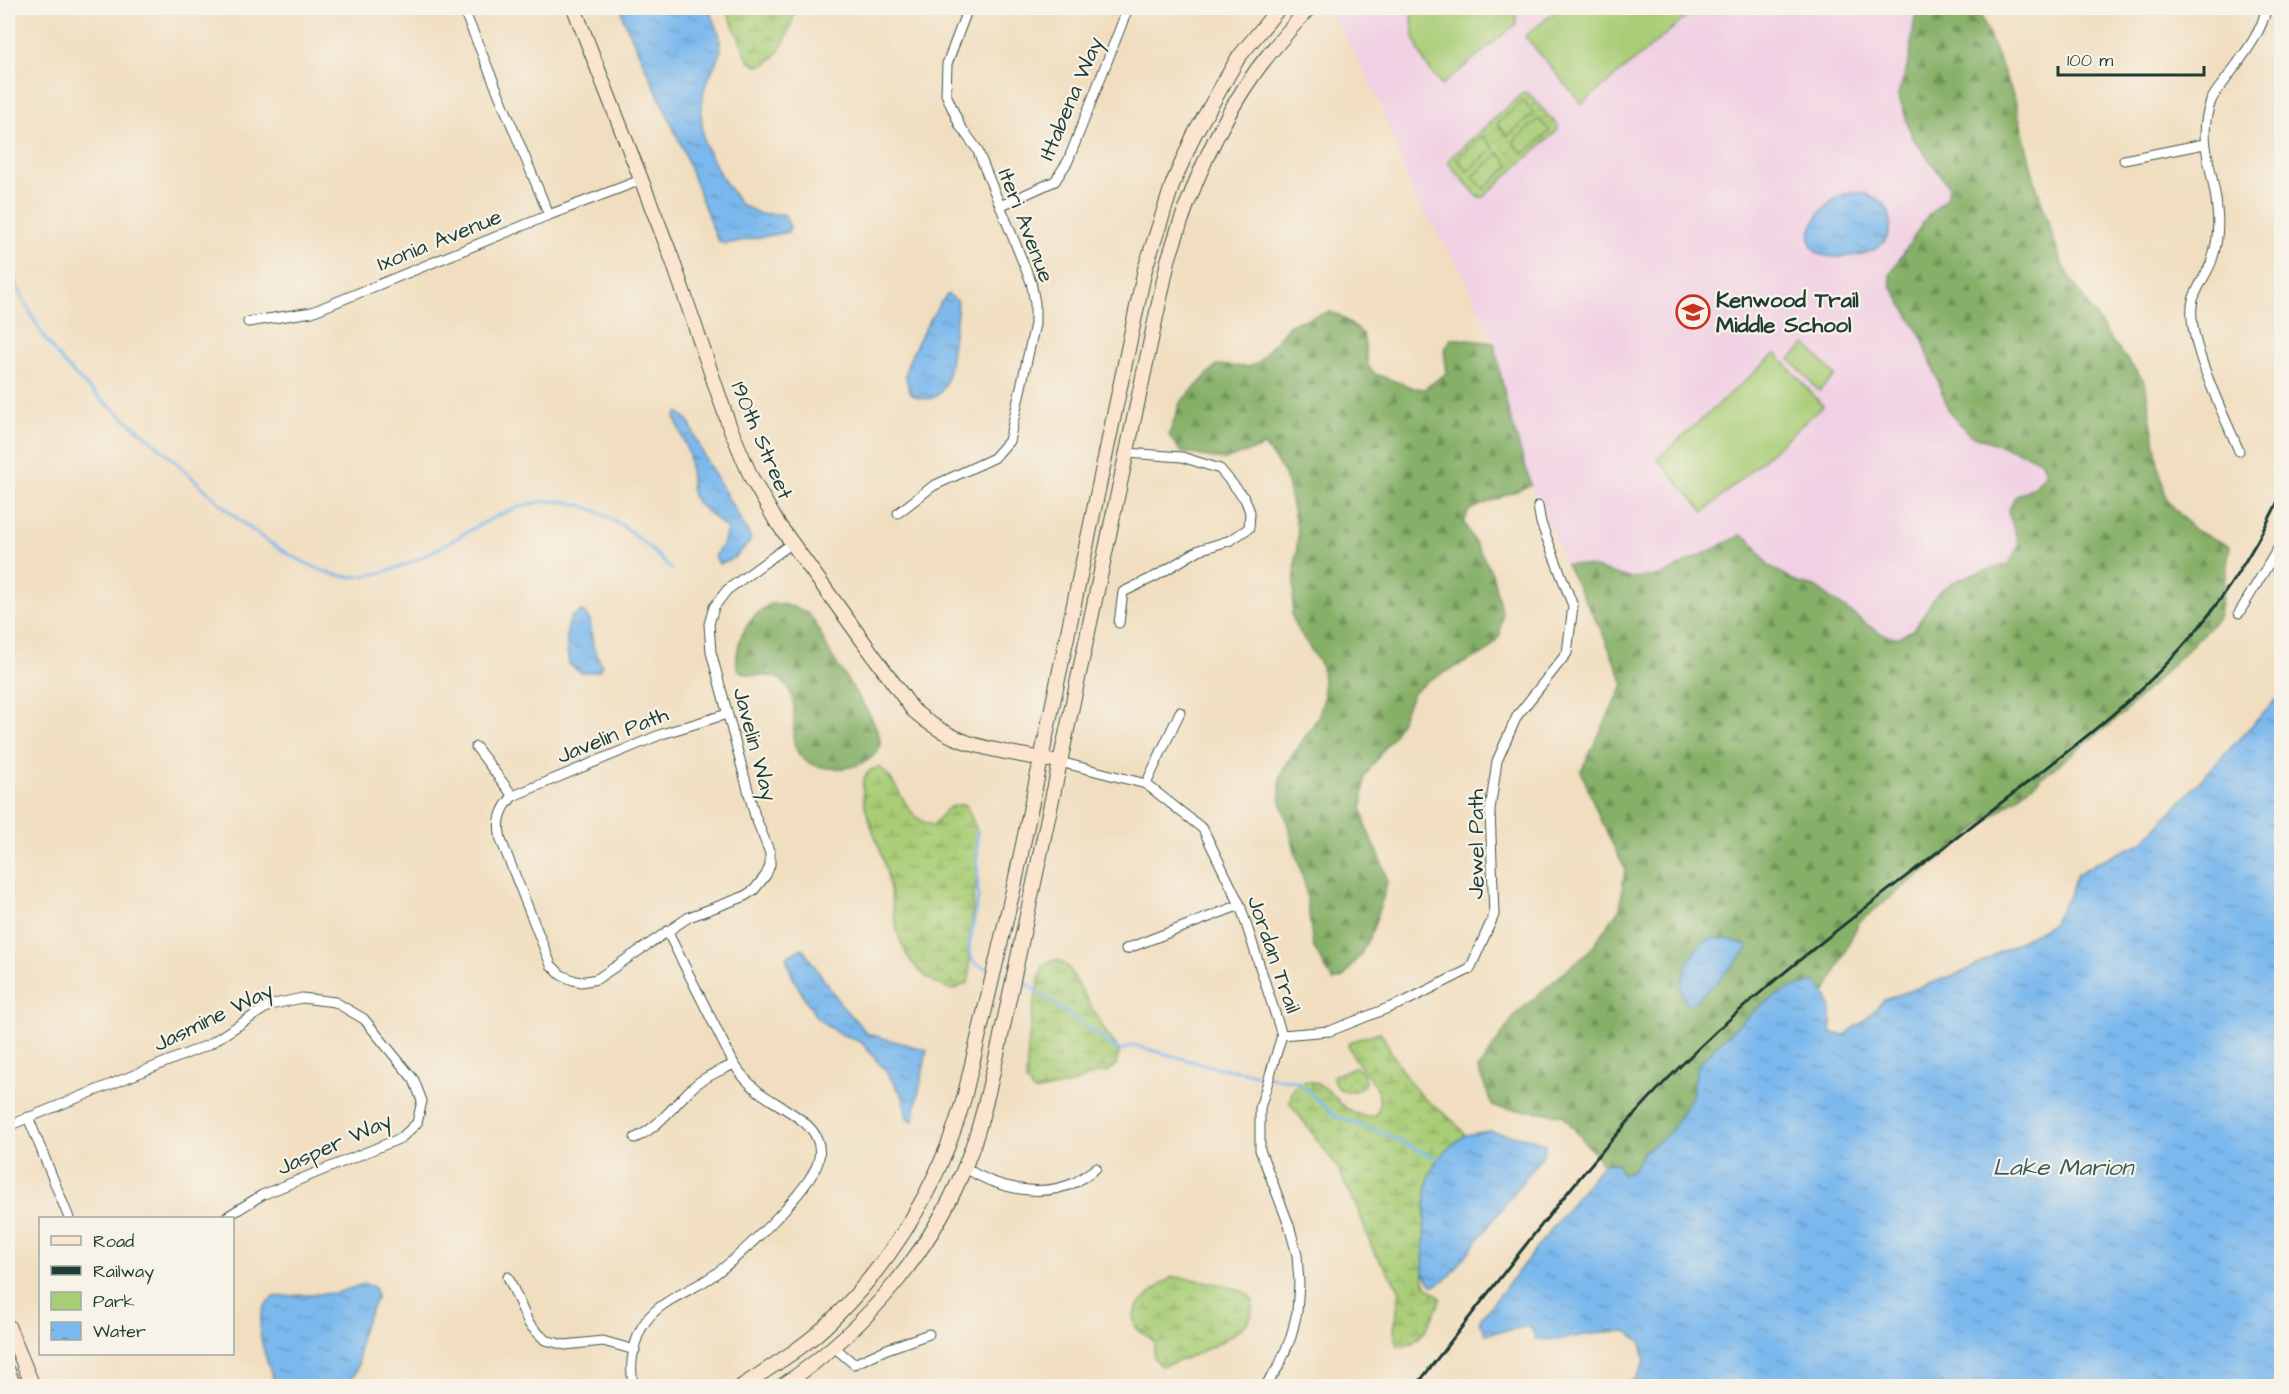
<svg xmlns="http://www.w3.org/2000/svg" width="2289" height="1394" viewBox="0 0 2289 1394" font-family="'Architects Daughter',sans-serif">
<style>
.built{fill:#f1d0e3}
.green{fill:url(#green-dots);stroke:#648555;stroke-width:1.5}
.forest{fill:url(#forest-firs);stroke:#52764e;stroke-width:1.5}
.wetland{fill:url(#wetland-marsh);stroke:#648555;stroke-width:1.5}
.pitch{fill:#a9cd76;stroke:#648555;stroke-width:1.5}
.water{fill:url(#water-ripples);stroke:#4c7a90;stroke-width:1.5}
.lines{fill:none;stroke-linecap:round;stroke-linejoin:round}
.stream{stroke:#7ab8ed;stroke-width:3}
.street-casing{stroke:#3e5549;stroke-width:11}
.secondary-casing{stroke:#3e5549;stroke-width:16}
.street{stroke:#fff;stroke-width:9}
.secondary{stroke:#fce5cf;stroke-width:14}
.rail{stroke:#1f3d34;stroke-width:3}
.labels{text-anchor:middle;stroke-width:4.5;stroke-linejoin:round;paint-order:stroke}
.street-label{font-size:22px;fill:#1f3d34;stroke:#f7f3e8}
.poi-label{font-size:22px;font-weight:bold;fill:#1f3d34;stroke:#f7f3e8;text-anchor:start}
.water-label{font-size:24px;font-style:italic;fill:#365c62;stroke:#f7f3e8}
</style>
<defs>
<pattern id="green-dots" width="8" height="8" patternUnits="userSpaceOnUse" patternTransform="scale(1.5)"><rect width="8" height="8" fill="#a9cd76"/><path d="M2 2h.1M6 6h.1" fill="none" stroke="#89a862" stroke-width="1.8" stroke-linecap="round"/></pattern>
<pattern id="forest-firs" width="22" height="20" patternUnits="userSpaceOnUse" patternTransform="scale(1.5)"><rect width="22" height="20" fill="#86b067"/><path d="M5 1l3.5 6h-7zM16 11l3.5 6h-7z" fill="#6d9056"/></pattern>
<pattern id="wetland-marsh" width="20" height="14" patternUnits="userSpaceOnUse" patternTransform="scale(1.5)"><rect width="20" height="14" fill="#a9cd76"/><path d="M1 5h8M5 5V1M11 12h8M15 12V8" fill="none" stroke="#89a862"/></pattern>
<pattern id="water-ripples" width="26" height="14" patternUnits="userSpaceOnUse" patternTransform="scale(1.5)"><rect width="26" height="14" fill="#7ab8ed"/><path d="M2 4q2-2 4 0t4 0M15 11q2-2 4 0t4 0" fill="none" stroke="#6397c1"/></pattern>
</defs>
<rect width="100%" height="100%" fill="#f7f3e8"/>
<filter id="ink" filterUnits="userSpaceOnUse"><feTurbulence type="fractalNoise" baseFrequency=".0167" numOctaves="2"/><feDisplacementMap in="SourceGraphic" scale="12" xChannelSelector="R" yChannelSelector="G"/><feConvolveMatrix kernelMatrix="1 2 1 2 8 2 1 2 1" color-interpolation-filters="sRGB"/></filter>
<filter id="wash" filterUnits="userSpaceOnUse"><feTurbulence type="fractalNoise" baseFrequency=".008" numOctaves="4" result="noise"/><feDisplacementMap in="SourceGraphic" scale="24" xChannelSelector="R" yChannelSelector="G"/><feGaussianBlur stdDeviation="1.35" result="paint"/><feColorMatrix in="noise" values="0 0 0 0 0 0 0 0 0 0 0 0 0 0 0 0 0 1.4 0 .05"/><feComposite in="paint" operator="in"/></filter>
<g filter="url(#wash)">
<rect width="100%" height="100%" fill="#f1dec0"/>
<path class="built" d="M1332,8H1916L1909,62L1899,94L1912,137L1949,185L1946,198L1926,218L1891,285L1922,338L1949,411L1969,434L2041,460L2046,473L2035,486L2015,497L2008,511L2019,545L2009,564L1961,578L1938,592L1914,629L1898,638L1879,633L1815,587L1798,583L1769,566L1751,540L1741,536L1660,576L1629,578L1588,566L1566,564L1531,485L1508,410L1494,343L1462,271L1414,198L1379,100L1330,9Z"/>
<g class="green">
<path d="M1524,92L1528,93L1558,126L1557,131L1483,197H1478L1449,164V159Z"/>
<path d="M1355,1067C1362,1070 1365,1076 1365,1083C1355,1097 1334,1094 1333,1076Z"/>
</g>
<g class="forest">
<path d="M1916,8H1978L2015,100L2035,182L2063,267L2111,340L2145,382L2159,470L2167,500L2194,530L2230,546L2219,617L2125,712L1859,922L1826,992L1813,982L1698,1065L1692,1096L1670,1133L1643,1152L1635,1168L1622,1175L1616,1163L1603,1164L1563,1115L1493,1107L1478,1069L1516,1014L1591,949L1620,908L1625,869L1600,819L1581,771L1624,684L1602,632L1566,564L1588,566L1629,578L1660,576L1741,535L1751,540L1769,566L1798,583L1815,587L1879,633L1898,638L1914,629L1938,592L1961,578L2009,564L2019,545L2008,511L2015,497L2035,486L2046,473L2041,460L1969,434L1949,411L1922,338L1891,285L1890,274L1926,218L1946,198L1949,186L1912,137L1898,94L1909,62Z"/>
<path d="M1329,312L1339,315L1363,334L1368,366L1375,374L1414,388L1424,389L1447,373L1444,351L1452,338L1494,343L1508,410L1531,485L1469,510L1464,523L1492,573L1502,614L1500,635L1487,652L1429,680L1413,693L1395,733L1365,776L1362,809L1367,830L1381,859L1387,880L1385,891L1372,932L1362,952L1343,978L1333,981L1313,946L1305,885L1280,798V778L1284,768L1318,718L1324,698L1322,667L1295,625L1292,615L1298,533L1285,474L1265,446L1224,460L1181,452L1169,435L1180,403L1217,365L1248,367L1258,363L1290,324Z"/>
<path d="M770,604C781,603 801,608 809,615C816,621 824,642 829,651C840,672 880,722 880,742C879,757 863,764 850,767C837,770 817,769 806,761C779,742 808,707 783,682C771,670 747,681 737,668C735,640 746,619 770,604Z"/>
</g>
<g class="wetland">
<path d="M728,8H795C792,25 779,65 758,66L749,61L727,11Z"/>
<path d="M879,767C900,781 906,823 934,825C943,812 949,803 966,805L977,831L978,875L973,898L972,932L969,948L970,975L968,983L953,990C932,983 919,974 907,955C892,929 893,894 885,866C879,842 860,806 863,782C865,773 871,769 879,767Z"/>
<path d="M1052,960H1058L1068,967L1107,1034L1120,1051L1116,1064L1108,1072L1097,1073L1071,1084L1034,1092L1026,1082C1027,1044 1033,1001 1043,965Z"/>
<path d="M1380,1032C1393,1053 1405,1081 1424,1098C1439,1111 1454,1118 1465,1135L1451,1146L1435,1163L1430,1175L1426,1189L1423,1272C1425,1292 1430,1287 1441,1298C1434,1316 1421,1348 1398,1346L1394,1331L1400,1290L1373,1250L1358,1210L1336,1165L1290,1103C1292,1076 1311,1077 1329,1091C1334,1095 1337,1101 1342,1105C1347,1109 1357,1114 1363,1116C1367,1117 1372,1116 1376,1115C1391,1087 1354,1069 1348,1044L1349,1042Z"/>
<path d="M1172,1277C1188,1278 1241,1285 1251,1298C1254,1301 1253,1303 1252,1306C1252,1311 1252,1316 1249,1320C1237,1338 1182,1362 1160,1366L1154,1358V1342C1150,1335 1141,1334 1136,1327C1124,1307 1158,1288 1172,1277Z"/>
</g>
<g class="pitch">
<path d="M1413,8H1514L1516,10V24L1442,85C1423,64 1408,38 1413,8Z"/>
<path d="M1560,8H1697L1582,104L1525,36Z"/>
<path d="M1523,101L1534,113L1508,136L1497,124Z"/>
<path d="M1539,119L1550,131L1524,154L1513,142Z"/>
<path d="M1483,136L1494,148L1468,171L1457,159Z"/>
<path d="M1499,153L1510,166L1484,189L1473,177Z"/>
<path d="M1806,344L1835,376L1819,391L1790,359Z"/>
<path d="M1776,353L1823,406L1704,512L1657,459Z"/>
</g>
<g class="water">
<path d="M628,8H660L675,15L695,8H708L719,33L721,50L704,89L701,115L704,143L721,176L740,204L760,214H784L790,227L788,232L726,244L720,242L716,237L681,145L623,18L622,11Z"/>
<path d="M1852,192C1872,192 1894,205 1890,228C1889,234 1887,239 1882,244C1870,255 1849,257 1834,257C1786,255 1819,197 1852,192Z"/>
<path d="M948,294L958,301C957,317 954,332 952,348C950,371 946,413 911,394C908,387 905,379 906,371C907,360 939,300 948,294Z"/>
<path d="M678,412L688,420L705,458L750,536V542L734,558L719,564L715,556L724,541L727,529L697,503L692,495L689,455L675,417Z"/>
<path d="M582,611L590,620L593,647L602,666L598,671L581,673L569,664C566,647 565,633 571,617Z"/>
<path d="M2281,694V1386H1622L1635,1379L1645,1361L1641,1342L1627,1331L1603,1332L1557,1340L1536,1339L1530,1326L1486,1334L1479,1321L1603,1164L1616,1163L1622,1175L1635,1168L1643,1152L1670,1133L1692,1096L1698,1065L1726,1036L1759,1007L1785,991L1813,982C1834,997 1831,1009 1831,1033L1844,1035L1863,1022L1884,1000L1965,971L2052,924L2068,898L2077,874L2102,860L2143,842Z"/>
<path d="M1708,939H1728L1747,945L1748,948C1737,960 1703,1000 1688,1004C1671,989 1691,949 1708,939Z"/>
<path d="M802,948L843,1007L868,1034L927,1050L913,1121L907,1118L903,1096L885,1070L861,1042L836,1032L816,1017L793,978L786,957Z"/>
<path d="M1489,1131L1532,1139L1546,1145L1543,1155L1451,1275L1436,1285H1432L1423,1272L1426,1189L1430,1175L1438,1159L1451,1146L1465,1135Z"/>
<path d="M364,1284L374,1287L377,1296C373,1307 367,1317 363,1327C354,1353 367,1363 346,1386H276C267,1361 247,1317 273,1297L336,1293Z"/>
</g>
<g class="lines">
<g class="stream">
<path d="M8,270C25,301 40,337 64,363C91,395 128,419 159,447C207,489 248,537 308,564C318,569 330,575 342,576C370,580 400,568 424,556C458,539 493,513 530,504C585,489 636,532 671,569"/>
<path d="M977,831L978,897L969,948L971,957L975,963L990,970"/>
<path d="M1016,980L1027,984L1120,1051L1133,1045L1205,1065L1298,1082L1335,1116L1384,1134L1438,1159"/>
</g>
</g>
</g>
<g filter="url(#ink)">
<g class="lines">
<g class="street-casing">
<g id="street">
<path d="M463,8L549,215"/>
<path d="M2124,160L2204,144"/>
<path d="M1000,206L1055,181L1068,161L1128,8"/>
<path d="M248,322L312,312L549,215L641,180"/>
<path d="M2239,451C2224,415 2184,336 2193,300C2197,287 2206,275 2211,263C2217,246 2219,226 2217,209C2214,169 2196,141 2211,101C2214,94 2219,88 2224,82C2238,62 2263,33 2266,8"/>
<path d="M898,513L933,486L994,458L1009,441L1035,324V303L1031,282L977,149L960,126L946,94L947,64L968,8"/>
<path d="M2239,613L2282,542"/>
<path d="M1119,623L1123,592L1156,576L1199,550L1231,540L1249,528L1250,512L1245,499L1220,469L1182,457L1127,453"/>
<path d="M727,714L662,734L513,796C500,810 497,822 501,840L551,965L561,975L573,980L581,982L597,979L689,917L743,897L754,890L766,875L770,865V853L755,816L711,652L709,624L714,607L727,590L792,543"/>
<path d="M476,747L513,796"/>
<path d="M1060,762L1146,784L1203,829L1240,905L1282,1035L1260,1108V1150L1289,1225L1297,1255L1299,1283L1297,1312L1291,1337L1279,1366L1265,1386"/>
<path d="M1146,784L1180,712"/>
<path d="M1126,949L1240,905"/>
<path d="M1282,1035L1330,1031L1406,1001L1470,969L1494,915L1490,810L1497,761L1517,716L1567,653L1573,606L1541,523L1538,506"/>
<path d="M28,1117L69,1218"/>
<path d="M8,1126L208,1045L270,1005L302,998L335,1002L364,1019L414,1080L422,1101L417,1123L401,1138L262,1195L225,1218"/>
<path d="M635,1138C659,1127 673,1106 692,1088C703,1077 720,1071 734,1064"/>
<path d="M964,1167C995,1188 1041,1199 1076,1182C1083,1178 1089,1173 1096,1168"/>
<path d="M508,1277L529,1324L545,1340L565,1345L603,1341L635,1350"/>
<path d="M834,1347L854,1364L887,1349L929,1334"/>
<path d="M634,1386C628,1367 634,1337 646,1321C662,1299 692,1291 714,1275C739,1257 810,1190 818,1162C820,1155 820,1146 817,1139C811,1120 774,1104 758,1091C748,1083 741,1075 734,1064L667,931"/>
</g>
</g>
<g class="secondary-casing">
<g id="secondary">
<path d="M574,8L671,256L729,425L751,477L776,521L913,710C955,748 996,750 1049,760"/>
<path d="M8,1326L33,1386"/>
<path d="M8,1371L14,1386"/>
<path d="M742,1386C772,1366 805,1347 831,1321C894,1259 940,1183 964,1098L1015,882L1145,269L1173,183L1194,135L1238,58L1279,8"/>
<path d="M782,1386C867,1329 938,1245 972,1148C984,1116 990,1083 998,1050L1168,261C1188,195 1215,128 1256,71C1272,49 1291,28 1309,8"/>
</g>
</g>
<use href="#street" class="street"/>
<use href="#secondary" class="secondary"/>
<path class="rail" d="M1416,1386C1516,1259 1610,1126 1731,1018C1816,943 1908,876 1997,806C2062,756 2129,707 2183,646C2224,600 2256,548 2282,493"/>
</g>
</g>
<defs>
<g id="school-ring" transform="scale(1.725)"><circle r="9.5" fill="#f7f3e8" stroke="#c8321e" stroke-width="1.5"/><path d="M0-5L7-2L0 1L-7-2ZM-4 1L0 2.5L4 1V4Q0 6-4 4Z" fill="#c8321e"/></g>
</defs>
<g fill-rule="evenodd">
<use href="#school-ring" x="1693" y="312"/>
</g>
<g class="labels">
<g class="street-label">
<text transform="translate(1070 98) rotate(-67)" y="8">Ittabena Way</text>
<text transform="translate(1027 225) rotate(69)" y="8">Iteri Avenue</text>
<text transform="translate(439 239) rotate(-22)" y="8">Ixonia Avenue</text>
<text transform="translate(763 440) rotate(67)" y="8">190th Street</text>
<text transform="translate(612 734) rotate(-22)" y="8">Javelin Path</text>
<text transform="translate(756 744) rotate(75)" y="8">Javelin Way</text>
<text transform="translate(1475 844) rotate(-90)" y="8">Jewel Path</text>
<text transform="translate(1275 954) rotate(71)" y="8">Jordan Trail</text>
<text transform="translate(213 1016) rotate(-26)" y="8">Jasmine Way</text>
<text transform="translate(334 1143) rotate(-24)" y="8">Jasper Way</text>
</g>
<g class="poi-label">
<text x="1716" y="307">Kenwood Trail<tspan x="1716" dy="25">Middle School</tspan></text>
</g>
<g class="water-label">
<text x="2063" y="1175">Lake Marion</text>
</g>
</g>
<rect width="2289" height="1394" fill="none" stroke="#f7f3e8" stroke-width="30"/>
<rect x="39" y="1217" width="195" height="138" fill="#f7f3e8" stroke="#a1aaa0" stroke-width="1.5"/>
<rect x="51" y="1236" width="30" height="9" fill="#fce5cf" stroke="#a1aaa0" stroke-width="1.5"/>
<text x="93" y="1247" font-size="18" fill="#1f3d34">Road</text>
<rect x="51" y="1266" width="30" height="9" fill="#1f3d34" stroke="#a1aaa0" stroke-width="1.5"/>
<text x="93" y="1277" font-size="18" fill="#1f3d34">Railway</text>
<rect x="51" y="1292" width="30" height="18" fill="#a9cd76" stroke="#a1aaa0" stroke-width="1.5"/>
<text x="93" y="1307" font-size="18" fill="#1f3d34">Park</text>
<rect x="51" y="1322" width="30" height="18" fill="url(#water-ripples)" stroke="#a1aaa0" stroke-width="1.5"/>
<text x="93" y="1337" font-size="18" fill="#1f3d34">Water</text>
<path d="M2058 66v9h146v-9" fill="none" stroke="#1f3d34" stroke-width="3"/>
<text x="2067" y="66" font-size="18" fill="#1f3d34" stroke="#f7f3e8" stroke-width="4.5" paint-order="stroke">100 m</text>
</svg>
